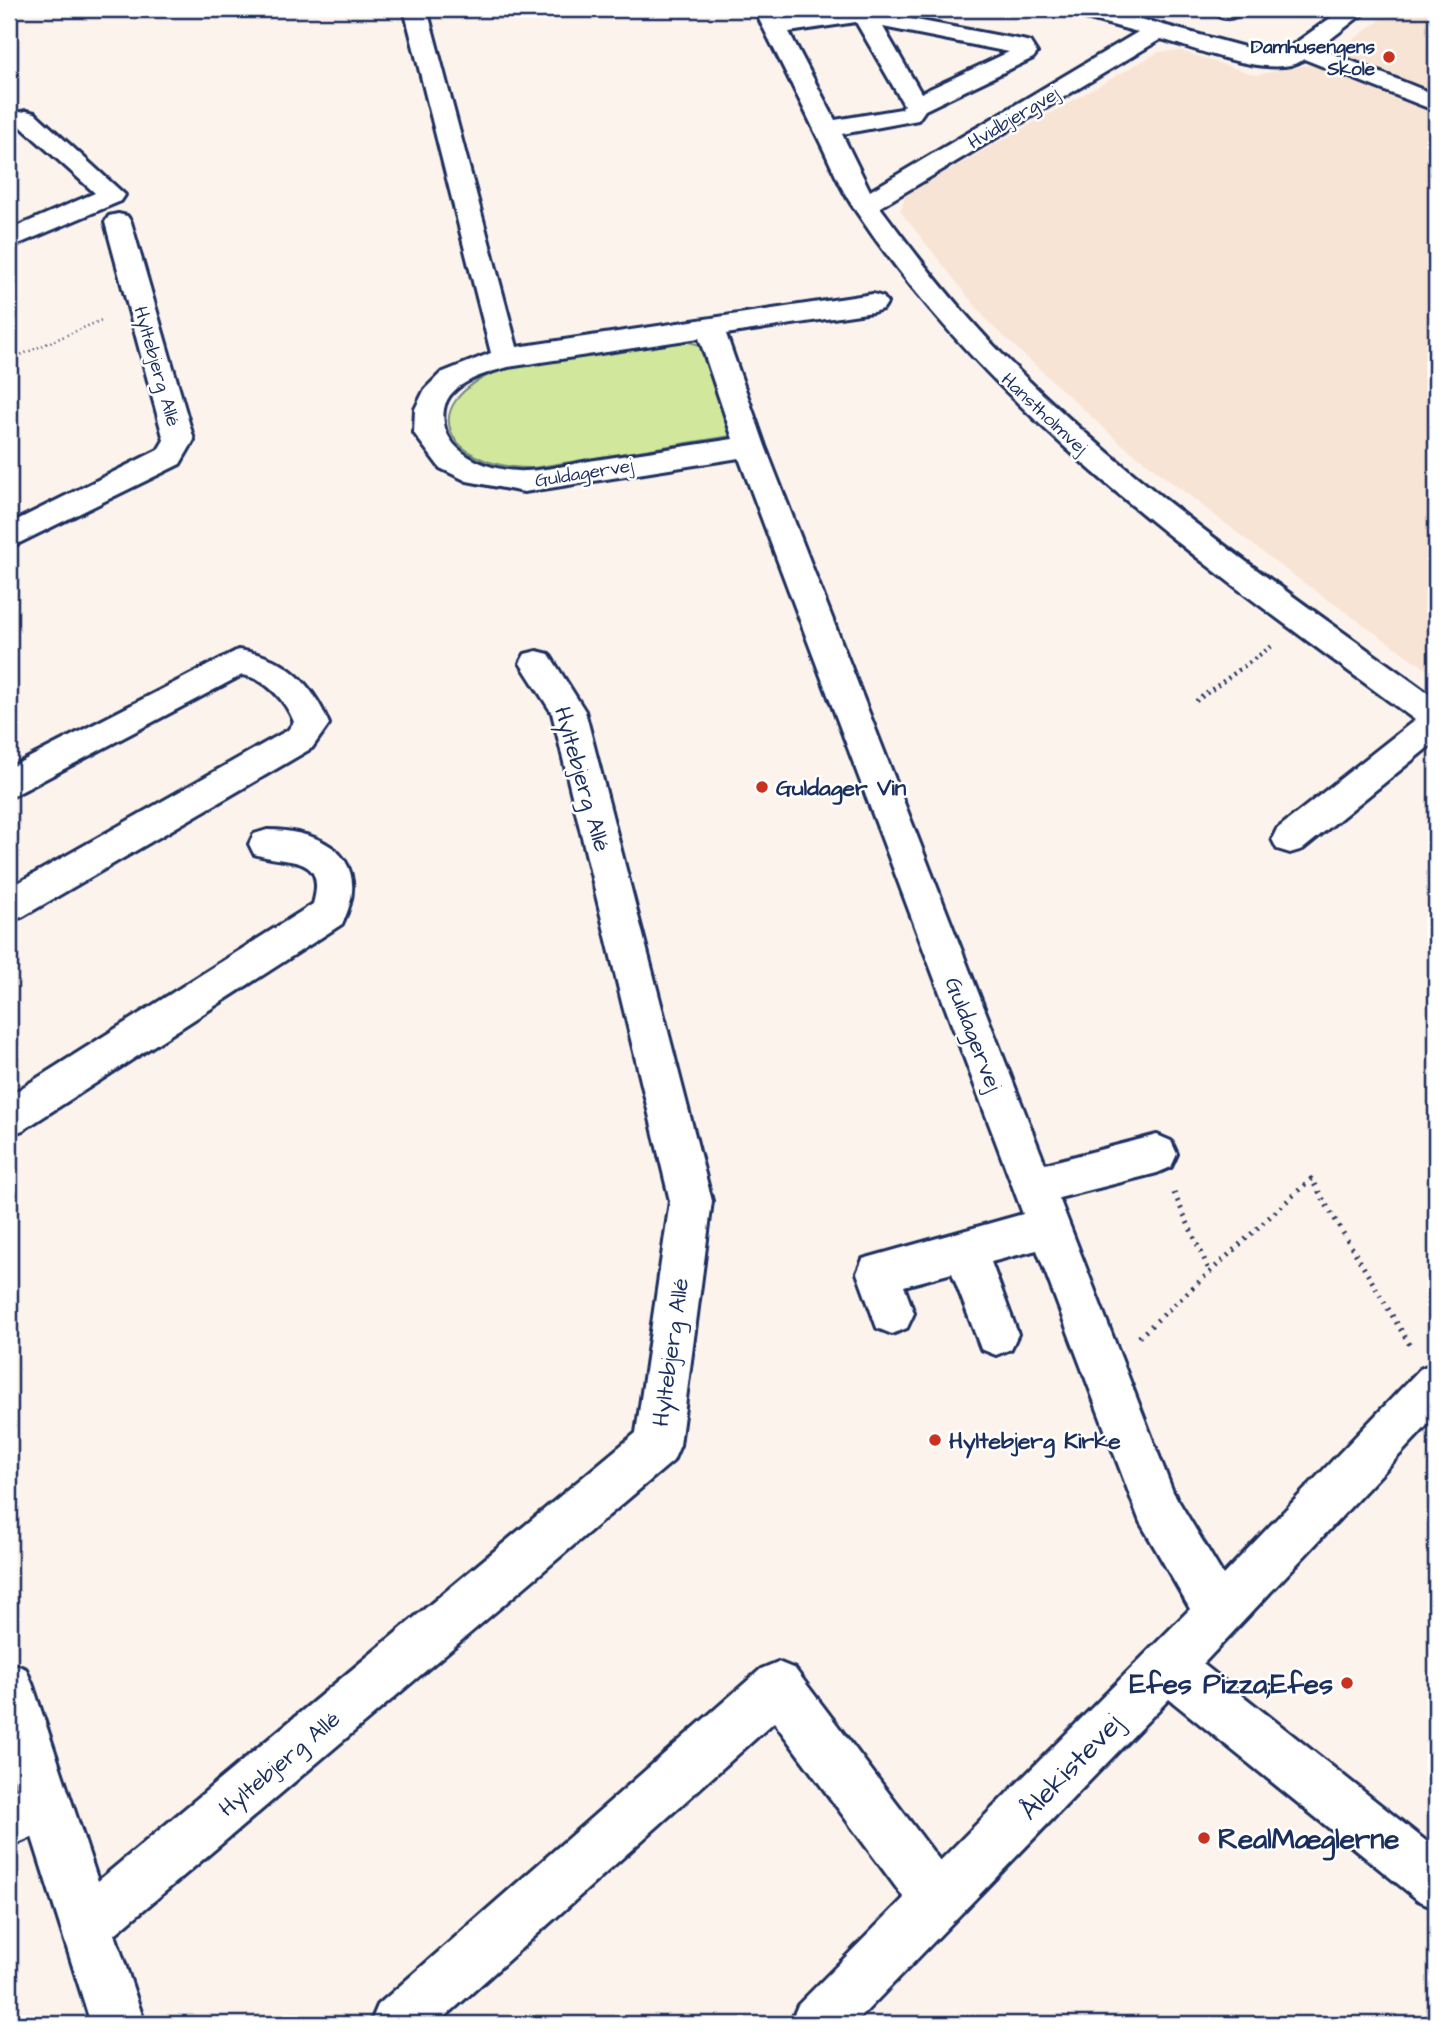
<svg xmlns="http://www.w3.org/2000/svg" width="1445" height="2033" viewBox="0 0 1445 2033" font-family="'Architects Daughter',sans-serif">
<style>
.built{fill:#f8e4d5}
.green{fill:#d0e79c;stroke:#768b7d;stroke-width:2}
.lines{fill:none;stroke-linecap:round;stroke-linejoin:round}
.minor-casing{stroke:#1b2f5e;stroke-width:6}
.path-far2{stroke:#1b2f5e;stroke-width:2.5;stroke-dasharray:1 3.5;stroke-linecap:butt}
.path-far1{stroke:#1b2f5e;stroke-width:4.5;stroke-dasharray:2 4.5;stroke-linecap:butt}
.path{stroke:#1b2f5e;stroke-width:5;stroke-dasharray:2 6;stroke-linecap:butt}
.minor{fill:#fff;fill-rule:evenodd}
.poi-dot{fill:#c8321e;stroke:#fff;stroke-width:2.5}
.labels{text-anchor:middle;stroke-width:5;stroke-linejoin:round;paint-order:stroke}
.far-poi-label{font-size:19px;font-weight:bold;fill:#1b2f5e;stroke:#fff;text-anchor:end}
.far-street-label{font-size:19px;fill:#1b2f5e;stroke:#fff}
.street-label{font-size:23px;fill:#1b2f5e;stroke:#fff}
.poi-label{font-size:23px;font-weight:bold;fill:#1b2f5e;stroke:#fff;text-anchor:start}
.near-poi-label{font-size:28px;font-weight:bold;fill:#1b2f5e;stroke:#fff;text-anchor:end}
.near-street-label{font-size:28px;fill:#1b2f5e;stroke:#fff}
</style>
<rect width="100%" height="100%" fill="#fcf3ec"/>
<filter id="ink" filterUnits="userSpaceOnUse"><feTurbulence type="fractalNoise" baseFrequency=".0143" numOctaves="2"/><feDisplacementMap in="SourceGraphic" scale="14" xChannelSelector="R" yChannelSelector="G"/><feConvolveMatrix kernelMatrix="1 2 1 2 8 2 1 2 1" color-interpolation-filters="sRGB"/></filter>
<g filter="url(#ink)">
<g class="built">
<path d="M1396,9H1436V97L1346,64L1338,50Z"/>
<path d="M1181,51L1256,75L1322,62L1436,108V676L1286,570L1118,441L989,323L900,211L906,194L1159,52Z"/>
</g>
<path class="green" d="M685,341L704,346L734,428L731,436L533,468C450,469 409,406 502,369Z"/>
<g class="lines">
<g class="minor-casing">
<g id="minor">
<path d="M404,9H427L517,347L873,294L883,297L887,303L883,309L873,312L726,334L765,446L1045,1164L1157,1135L1171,1141L1177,1154L1171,1167L1157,1173L1059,1198L1173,1492L1223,1575L1420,1369L1436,1362V1416L1203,1664L1436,1849V1908L1418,1900L1169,1699L854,2024H790L798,2005L904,1898L774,1722L437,2024H370L378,2005L761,1669L778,1662L795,1669L940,1861L1190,1609L1140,1522L1037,1250L991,1262L1018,1334L1011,1349L996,1355L981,1349L952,1273L904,1286L914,1313L907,1328L892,1334L877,1328L857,1273L863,1259L1023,1214L739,458L524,492L467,481L440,468L419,440L414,433L415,409L425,389L441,373L491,353ZM699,338L733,439C685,446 637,454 589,461C569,465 547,470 526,471C490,473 437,452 444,409C449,382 487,373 508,367Z"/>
<path d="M754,9H777L783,19L858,9L1022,40L1030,42L1037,53L1033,58L925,110L918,120L842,134L870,191L1138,32L1071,14L1068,9H1104L1259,51L1283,52L1343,9H1369L1319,48L1436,95V111L1304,59C1275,81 1195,48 1161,39L880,207C917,257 955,305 998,350C1128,484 1285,590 1436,699V741L1303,849L1290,853L1277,849L1272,839L1277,829L1415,720C1212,570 996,422 854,208C840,188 831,164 820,142C799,98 776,53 754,9ZM856,22L904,105L901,109L835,120L789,32ZM883,27L1009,52L921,93Z"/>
<path d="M1219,9H1244C1237,18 1230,20 1220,17L1216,12Z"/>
<path d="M26,111L35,113L125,195L121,201L9,248V230L95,193L17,123L14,118L17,113Z"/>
<path d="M118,214L127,216L131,222L194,440L180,464L9,548V524L158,450L164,440L105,222L109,216Z"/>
<path d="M238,650C284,656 312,682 329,724L312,748L22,917L9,921V888L288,730L294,722C286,701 266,678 242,675L9,798V768Z"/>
<path d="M537,651L549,654L585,711L712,1201L680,1445L673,1461L115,1934L145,2024H91L32,1837L9,1847V1793L17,1788L9,1762V1662L26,1669L33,1686L98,1881L636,1433L670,1201L552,713L520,663L525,654Z"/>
<path d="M267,830C326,830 374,860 342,924L23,1130L9,1135V1096L313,904C328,852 285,865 254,854L249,844L254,834Z"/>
</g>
</g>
<path class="path-far2" d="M9,360L104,319"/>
<path class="path-far1" d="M1196,701L1272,646"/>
<g class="path">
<path d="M1174,1193L1210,1272"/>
<path d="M1139,1337L1311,1179L1411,1347"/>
</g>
<use href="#minor" class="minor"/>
</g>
</g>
<g class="poi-dot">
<circle cx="1389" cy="57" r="7"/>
<circle cx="762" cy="787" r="7"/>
<circle cx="935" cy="1440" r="7"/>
<circle cx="1347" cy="1683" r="7"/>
<circle cx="1204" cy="1838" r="7"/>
</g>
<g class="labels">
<g class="far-poi-label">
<text x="1375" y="53">Damhusengens<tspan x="1375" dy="22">Skole</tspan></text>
</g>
<g class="far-street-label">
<text transform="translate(1013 117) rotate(-31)" y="7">Hvidbjergvej</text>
<text transform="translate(158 366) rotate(74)" y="7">Hyltebjerg Allé</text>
<text transform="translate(1045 413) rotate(43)" y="7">Hanstholmvej</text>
<text transform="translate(584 472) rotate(-9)" y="7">Guldagervej</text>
</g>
<g class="street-label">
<text transform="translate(583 779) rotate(74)" y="8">Hyltebjerg Allé</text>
<text transform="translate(974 1034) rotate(69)" y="8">Guldagervej</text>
<text transform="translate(670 1352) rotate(-82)" y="8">Hyltebjerg Allé</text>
<text transform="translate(279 1763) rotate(-40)" y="8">Hyltebjerg Allé</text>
</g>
<g class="poi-label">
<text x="776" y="795">Guldager Vin</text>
<text x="949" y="1448">Hyltebjerg Kirke</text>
</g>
<g class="near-poi-label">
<text x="1333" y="1693">Efes Pizza;Efes</text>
<text x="1218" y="1848" text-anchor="start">RealMæglerne</text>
</g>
<g class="near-street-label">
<text transform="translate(1070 1766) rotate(-46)" y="10">Ålekistevej</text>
</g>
</g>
<rect width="1445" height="2033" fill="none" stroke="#fff" stroke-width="35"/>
<rect x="18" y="18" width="1410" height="1998" fill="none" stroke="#1b2f5e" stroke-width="2.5" filter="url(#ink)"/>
</svg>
